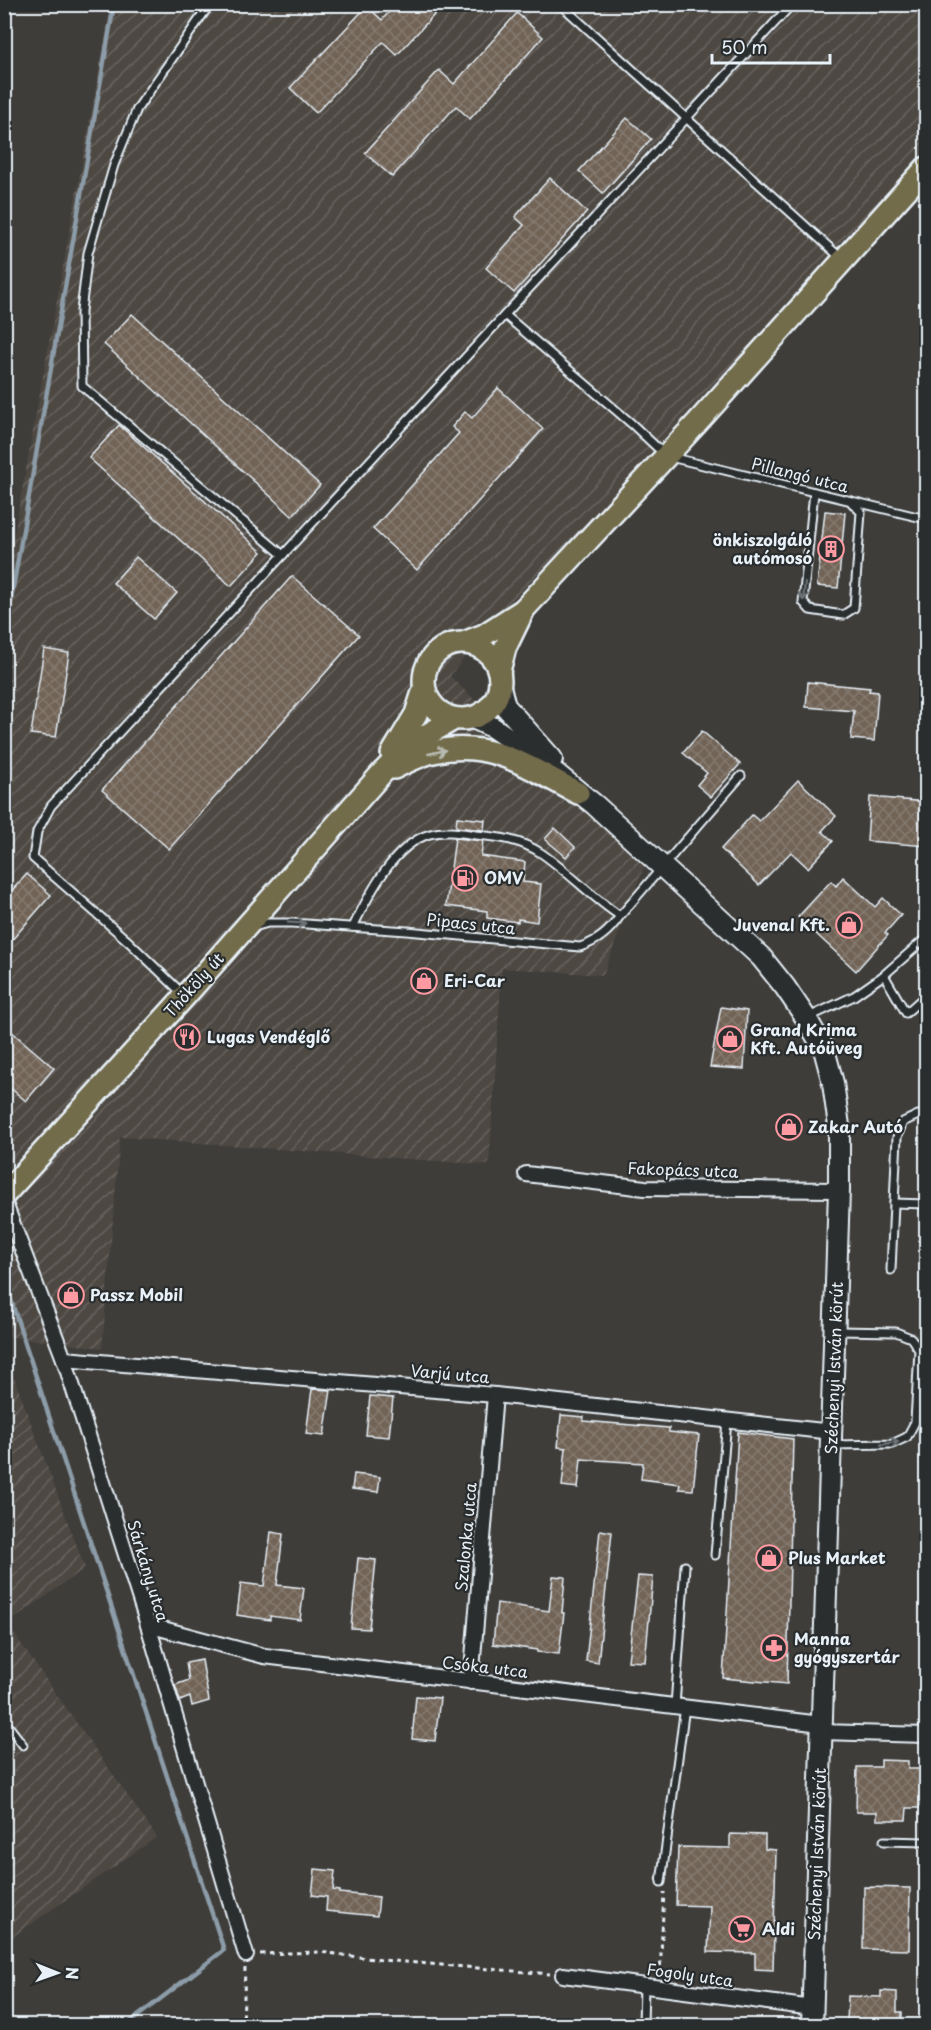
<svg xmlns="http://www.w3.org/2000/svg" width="931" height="2030" viewBox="0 0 931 2030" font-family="'Playpen Sans',sans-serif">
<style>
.industrial{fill:url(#industrial-furrows)}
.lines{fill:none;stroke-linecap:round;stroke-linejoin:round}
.stream{stroke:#8c9ca8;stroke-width:4.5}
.building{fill:url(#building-cross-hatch);stroke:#e8f1f8;stroke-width:1.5}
.lane-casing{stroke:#e8f1f8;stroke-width:11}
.street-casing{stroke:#e8f1f8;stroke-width:18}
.secondary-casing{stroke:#e8f1f8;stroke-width:24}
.primary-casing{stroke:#e8f1f8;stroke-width:26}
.path{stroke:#e8f1f8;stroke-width:3;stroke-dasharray:4.5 4.5;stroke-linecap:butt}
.lane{stroke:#2a2d2e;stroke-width:7}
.street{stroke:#2a2d2e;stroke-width:14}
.secondary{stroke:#2a2d2e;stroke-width:20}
.primary{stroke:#736c4b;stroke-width:21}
.oneway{stroke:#6c7275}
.oneway2{stroke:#b9bcb3}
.labels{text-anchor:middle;stroke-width:4.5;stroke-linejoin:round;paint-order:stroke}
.street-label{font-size:16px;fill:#e8f1f8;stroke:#2a2d2e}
.poi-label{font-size:16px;font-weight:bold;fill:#e8f1f8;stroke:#2a2d2e;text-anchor:start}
</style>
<defs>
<pattern id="industrial-furrows" width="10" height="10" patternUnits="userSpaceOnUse" patternTransform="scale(1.5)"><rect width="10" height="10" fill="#4e4843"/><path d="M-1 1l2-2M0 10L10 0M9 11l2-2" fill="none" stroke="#68635f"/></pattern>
<pattern id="building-cross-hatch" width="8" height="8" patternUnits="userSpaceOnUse" patternTransform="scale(1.5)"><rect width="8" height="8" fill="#716357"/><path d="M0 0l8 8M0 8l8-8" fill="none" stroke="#857a70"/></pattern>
</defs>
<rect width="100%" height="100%" fill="#3f3d3a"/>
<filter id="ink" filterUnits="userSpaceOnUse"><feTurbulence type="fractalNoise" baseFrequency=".0167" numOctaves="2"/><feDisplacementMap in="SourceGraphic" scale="12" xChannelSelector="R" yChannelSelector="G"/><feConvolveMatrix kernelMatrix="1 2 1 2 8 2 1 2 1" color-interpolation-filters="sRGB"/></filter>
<g filter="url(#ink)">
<g class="industrial">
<path d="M111,5H926V151L679,428L493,620L450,676L644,867L603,975L502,968L489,1165L120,1137L102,1348L5,1336V583Z"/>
<path d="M4,1351L85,1568L7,1624L157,1837L5,1942Z"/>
</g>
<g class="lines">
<g class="stream">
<path d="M4,640L114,4"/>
<path d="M4,1279L224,1950L125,2026"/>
</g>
</g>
<g class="building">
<path d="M396,4H444L397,55L383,42L316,113L290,88L367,6L382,20Z"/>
<path d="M517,13L543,37L470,119L456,106L392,177L365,153L439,70L454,84Z"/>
<path d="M627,118L651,139L603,193L579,171Z"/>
<path d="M550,178L587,212L514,293L486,268L524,225L515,217Z"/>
<path d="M132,314L320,485L292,516L104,344Z"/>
<path d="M498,388L543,429L417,570L373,529L459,433L452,427L465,412L472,418Z"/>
<path d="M119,425L262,552L231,586L89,458Z"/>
<path d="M825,511L845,513L838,588L817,586Z"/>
<path d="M136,557L177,593L154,619L113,583Z"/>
<path d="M292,576L359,635L169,849L102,790Z"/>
<path d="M44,649L69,653L56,737L31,734Z"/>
<path d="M808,682L870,688L869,691L878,692L874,741L851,739L854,711L806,707Z"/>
<path d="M702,731L740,764L711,797L697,785L707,773L683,753Z"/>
<path d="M798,780L836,816L822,831L833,841L808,868L791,852L759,885L721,849L752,815L759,821Z"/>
<path d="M870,797L927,802V846L867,841Z"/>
<path d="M457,817L485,820L484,830L456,827Z"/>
<path d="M555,828L575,847L566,857L545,839Z"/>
<path d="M455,838L483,841L481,856L525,862L523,882L541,884L537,922L518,919V922L487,918V911L446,906Z"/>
<path d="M27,874L51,895L4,949V899Z"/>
<path d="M843,877L875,907L883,898L901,915L885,933L888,935L856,971L798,917L831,881L836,886Z"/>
<path d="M721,1007L747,1011L744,1069L710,1067Z"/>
<path d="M4,1025L54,1068L26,1101L4,1083Z"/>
<path d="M312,1389L331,1390L324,1436L306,1434Z"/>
<path d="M370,1396L393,1398L389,1437L366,1435Z"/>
<path d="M561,1415L584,1417L583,1421L669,1428V1432L699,1435L693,1490L679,1489L680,1484L641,1479L643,1463L581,1459L578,1488L562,1486L566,1448L558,1447Z"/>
<path d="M738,1432L793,1439L787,1684L723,1678Z"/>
<path d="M354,1474L380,1477L378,1492L352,1489Z"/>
<path d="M600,1530L612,1532L598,1663L586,1661Z"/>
<path d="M271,1532L283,1534L277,1585L304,1588L300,1620L270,1616V1620L237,1615L241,1583L264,1586Z"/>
<path d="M358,1558L376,1560L369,1629L351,1628Z"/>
<path d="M553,1576L565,1577L562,1613H564L559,1654L537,1652V1650L493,1644L497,1603L549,1611Z"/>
<path d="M638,1576L653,1577L645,1662L628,1661Z"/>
<path d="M202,1660L209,1701L192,1706L190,1697L180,1701L175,1685L189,1680L186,1663Z"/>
<path d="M416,1696L440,1698L435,1741L412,1739Z"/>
<path d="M881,1760L908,1761V1769H927V1808H907L906,1820H877V1812H856L857,1767H881Z"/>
<path d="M730,1834L765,1835V1849L776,1850L773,1970L755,1969V1953L708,1952L710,1906L676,1905L678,1847L730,1848Z"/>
<path d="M315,1869L335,1871L333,1890L340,1891V1893L379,1897L377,1916L326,1911L327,1897L312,1895Z"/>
<path d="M864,1887L910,1888L909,1950L863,1949Z"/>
<path d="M881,1991L897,1992V2012H902V2025H847L848,1996L881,1997Z"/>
</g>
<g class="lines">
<g class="lane-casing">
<g id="lane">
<path d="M210,4L137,109L114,165L88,253L81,311L82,386L283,555"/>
<path d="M560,4L841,258"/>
<path d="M505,315L632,424L666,456L926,519"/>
<path d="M814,492L803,602L810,610L843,615L854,608L861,512L852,503"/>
<path d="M254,927L268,923H292L407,931L580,947C598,941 609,932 620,916L741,776"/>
<path d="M353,927C368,896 394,844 430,834C445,830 461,833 476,835C500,837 521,840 541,853C569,872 592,898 620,916"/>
<path d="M884,975L906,1013L926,995"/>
<path d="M183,994L129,942L33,858L37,832L51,806L792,4"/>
<path d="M809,1017L854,996L884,975L926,938"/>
<path d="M894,1203L926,1204"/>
<path d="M891,1270L897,1137L903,1122L918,1115L926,1114"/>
<path d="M832,1445L892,1444L907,1437L915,1422L919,1350L911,1338L896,1332L838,1331"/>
<path d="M715,1555L727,1421"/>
<path d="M675,1706L685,1566"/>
<path d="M4,1720L23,1745"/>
<path d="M884,1841L926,1842"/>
<path d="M661,1882L685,1707"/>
<path d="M643,2026L644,1985"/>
</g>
</g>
<g class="street-casing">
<g id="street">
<path d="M526,1174L645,1188L839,1190"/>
<path d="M4,1201L64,1359L148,1625L246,1955"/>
<path d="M64,1359L495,1395L832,1432"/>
<path d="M148,1625L264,1656L821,1724"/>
<path d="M471,1682L495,1395"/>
<path d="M821,1732L926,1735"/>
<path d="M563,1975L813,2008"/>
</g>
</g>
<g class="secondary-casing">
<g id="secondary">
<path d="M500,687L505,706L552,759"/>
<path d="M473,718L492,727L533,755L595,805L761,957L785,987L806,1018L824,1049L833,1083L839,1126V1190L812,2026"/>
</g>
</g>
<g class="primary-casing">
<g id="primary">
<path d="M466,642L484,635L523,610"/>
<circle cx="462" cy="681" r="38"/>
<path d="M499,671L505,648L524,609L697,423L926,168"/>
<path d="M392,754L416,714L424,689"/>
<path d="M394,768C406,762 420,755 433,752C489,738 530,768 578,793"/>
<path d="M4,1195L185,996L382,773L411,744L454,719"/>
</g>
</g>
<g class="path">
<path d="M260,1954L320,1952L382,1960L550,1974"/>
<path d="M660,1975L664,1892"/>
<path d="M243,2026L245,1968"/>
</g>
<use href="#lane" class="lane"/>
<use href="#street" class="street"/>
<use href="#secondary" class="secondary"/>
<use href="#primary" class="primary"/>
</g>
<defs><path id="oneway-shaft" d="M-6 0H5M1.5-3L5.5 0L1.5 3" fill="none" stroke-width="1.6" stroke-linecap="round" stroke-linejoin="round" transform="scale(1.5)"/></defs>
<g class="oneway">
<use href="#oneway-shaft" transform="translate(804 592) rotate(96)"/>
<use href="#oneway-shaft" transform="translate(297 923) rotate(3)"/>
<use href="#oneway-shaft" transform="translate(890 1443) rotate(-11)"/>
</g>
<use class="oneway2" href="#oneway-shaft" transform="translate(437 752) rotate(-13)"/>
</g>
<defs>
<g id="building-ring" transform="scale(1.35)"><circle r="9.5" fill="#2a2d2e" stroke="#ff9aa2" stroke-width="1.5"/><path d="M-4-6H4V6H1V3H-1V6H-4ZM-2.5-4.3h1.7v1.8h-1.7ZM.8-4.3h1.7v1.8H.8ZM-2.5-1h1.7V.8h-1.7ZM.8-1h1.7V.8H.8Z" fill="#ff9aa2"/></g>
<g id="fuel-ring" transform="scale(1.35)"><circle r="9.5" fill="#2a2d2e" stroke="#ff9aa2" stroke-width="1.5"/><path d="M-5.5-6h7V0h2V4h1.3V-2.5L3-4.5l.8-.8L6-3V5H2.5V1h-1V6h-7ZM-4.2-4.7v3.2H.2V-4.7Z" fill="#ff9aa2"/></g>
<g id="shop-ring" transform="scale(1.35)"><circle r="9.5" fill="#2a2d2e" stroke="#ff9aa2" stroke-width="1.5"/><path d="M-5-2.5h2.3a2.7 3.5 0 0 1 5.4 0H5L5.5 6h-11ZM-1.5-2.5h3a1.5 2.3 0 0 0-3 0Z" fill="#ff9aa2"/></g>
<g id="restaurant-ring" transform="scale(1.35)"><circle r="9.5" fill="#2a2d2e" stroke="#ff9aa2" stroke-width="1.5"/><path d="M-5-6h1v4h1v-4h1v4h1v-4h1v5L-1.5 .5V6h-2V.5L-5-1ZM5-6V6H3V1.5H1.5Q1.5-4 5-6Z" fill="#ff9aa2"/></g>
<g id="pharmacy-ring" transform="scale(1.35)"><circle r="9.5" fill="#2a2d2e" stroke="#ff9aa2" stroke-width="1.5"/><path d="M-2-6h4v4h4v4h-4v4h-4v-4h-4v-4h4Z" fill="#ff9aa2"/></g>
<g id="supermarket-ring" transform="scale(1.35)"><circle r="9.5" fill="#2a2d2e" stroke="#ff9aa2" stroke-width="1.5"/><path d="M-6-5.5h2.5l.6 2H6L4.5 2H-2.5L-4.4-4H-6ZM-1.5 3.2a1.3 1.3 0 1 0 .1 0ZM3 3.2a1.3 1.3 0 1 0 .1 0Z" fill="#ff9aa2"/></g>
</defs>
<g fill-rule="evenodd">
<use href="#building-ring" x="831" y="549"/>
<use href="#fuel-ring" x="465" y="878"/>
<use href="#shop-ring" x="849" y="925"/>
<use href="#shop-ring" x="424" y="981"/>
<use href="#restaurant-ring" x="187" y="1037"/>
<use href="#shop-ring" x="730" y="1039"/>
<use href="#shop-ring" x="789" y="1127"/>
<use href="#shop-ring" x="71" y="1295"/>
<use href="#shop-ring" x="769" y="1558"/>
<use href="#pharmacy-ring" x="774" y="1648"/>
<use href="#supermarket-ring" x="742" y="1929"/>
</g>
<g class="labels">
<g class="street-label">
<text transform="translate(800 475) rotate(14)" y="6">Pillangó utca</text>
<text transform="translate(471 924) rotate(6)" y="6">Pipacs utca</text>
<text transform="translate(194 985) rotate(-48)" y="6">Thököly út</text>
<text transform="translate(683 1170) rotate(2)" y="6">Fakopács utca</text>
<text transform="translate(834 1368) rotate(-88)" y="6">Széchenyi István körút</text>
<text transform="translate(450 1374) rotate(5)" y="6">Varjú utca</text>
<text transform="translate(466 1537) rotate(-85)" y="6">Szalonka utca</text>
<text transform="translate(148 1571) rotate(73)" y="6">Sárkány utca</text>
<text transform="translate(485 1667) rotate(7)" y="6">Csóka utca</text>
<text transform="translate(817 1854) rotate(-88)" y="6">Széchenyi István körút</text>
<text transform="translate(690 1975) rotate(8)" y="6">Fogoly utca</text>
</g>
<g class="poi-label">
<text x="812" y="546" text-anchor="end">önkiszolgáló<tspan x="812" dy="18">autómosó</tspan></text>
<text x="484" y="884">OMV</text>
<text x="830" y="931" text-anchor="end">Juvenal Kft.</text>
<text x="444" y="987">Eri-Car</text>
<text x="750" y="1036">Grand Krima<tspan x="750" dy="18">Kft. Autóüveg</tspan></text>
<text x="207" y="1043">Lugas Vendéglő</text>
<text x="808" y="1133">Zakar Autó</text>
<text x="90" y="1301">Passz Mobil</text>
<text x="788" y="1564">Plus Market</text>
<text x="794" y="1645">Manna<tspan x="794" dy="18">gyógyszertár</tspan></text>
<text x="762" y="1935">Aldi</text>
</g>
</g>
<rect width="931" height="2030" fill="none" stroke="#2a2d2e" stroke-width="24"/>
<rect x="12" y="12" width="907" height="2006" fill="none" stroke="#e8f1f8" stroke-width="2" filter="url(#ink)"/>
<g transform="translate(57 1973) rotate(91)" stroke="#2a2d2e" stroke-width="4.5" paint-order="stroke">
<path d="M0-4.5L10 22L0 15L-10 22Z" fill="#e8f1f8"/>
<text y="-9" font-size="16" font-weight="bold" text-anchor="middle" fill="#e8f1f8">N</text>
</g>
<path d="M712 54v9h118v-9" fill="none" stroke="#e8f1f8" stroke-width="3"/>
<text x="721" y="54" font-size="18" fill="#e8f1f8" stroke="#2a2d2e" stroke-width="4.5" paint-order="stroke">50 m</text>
</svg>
